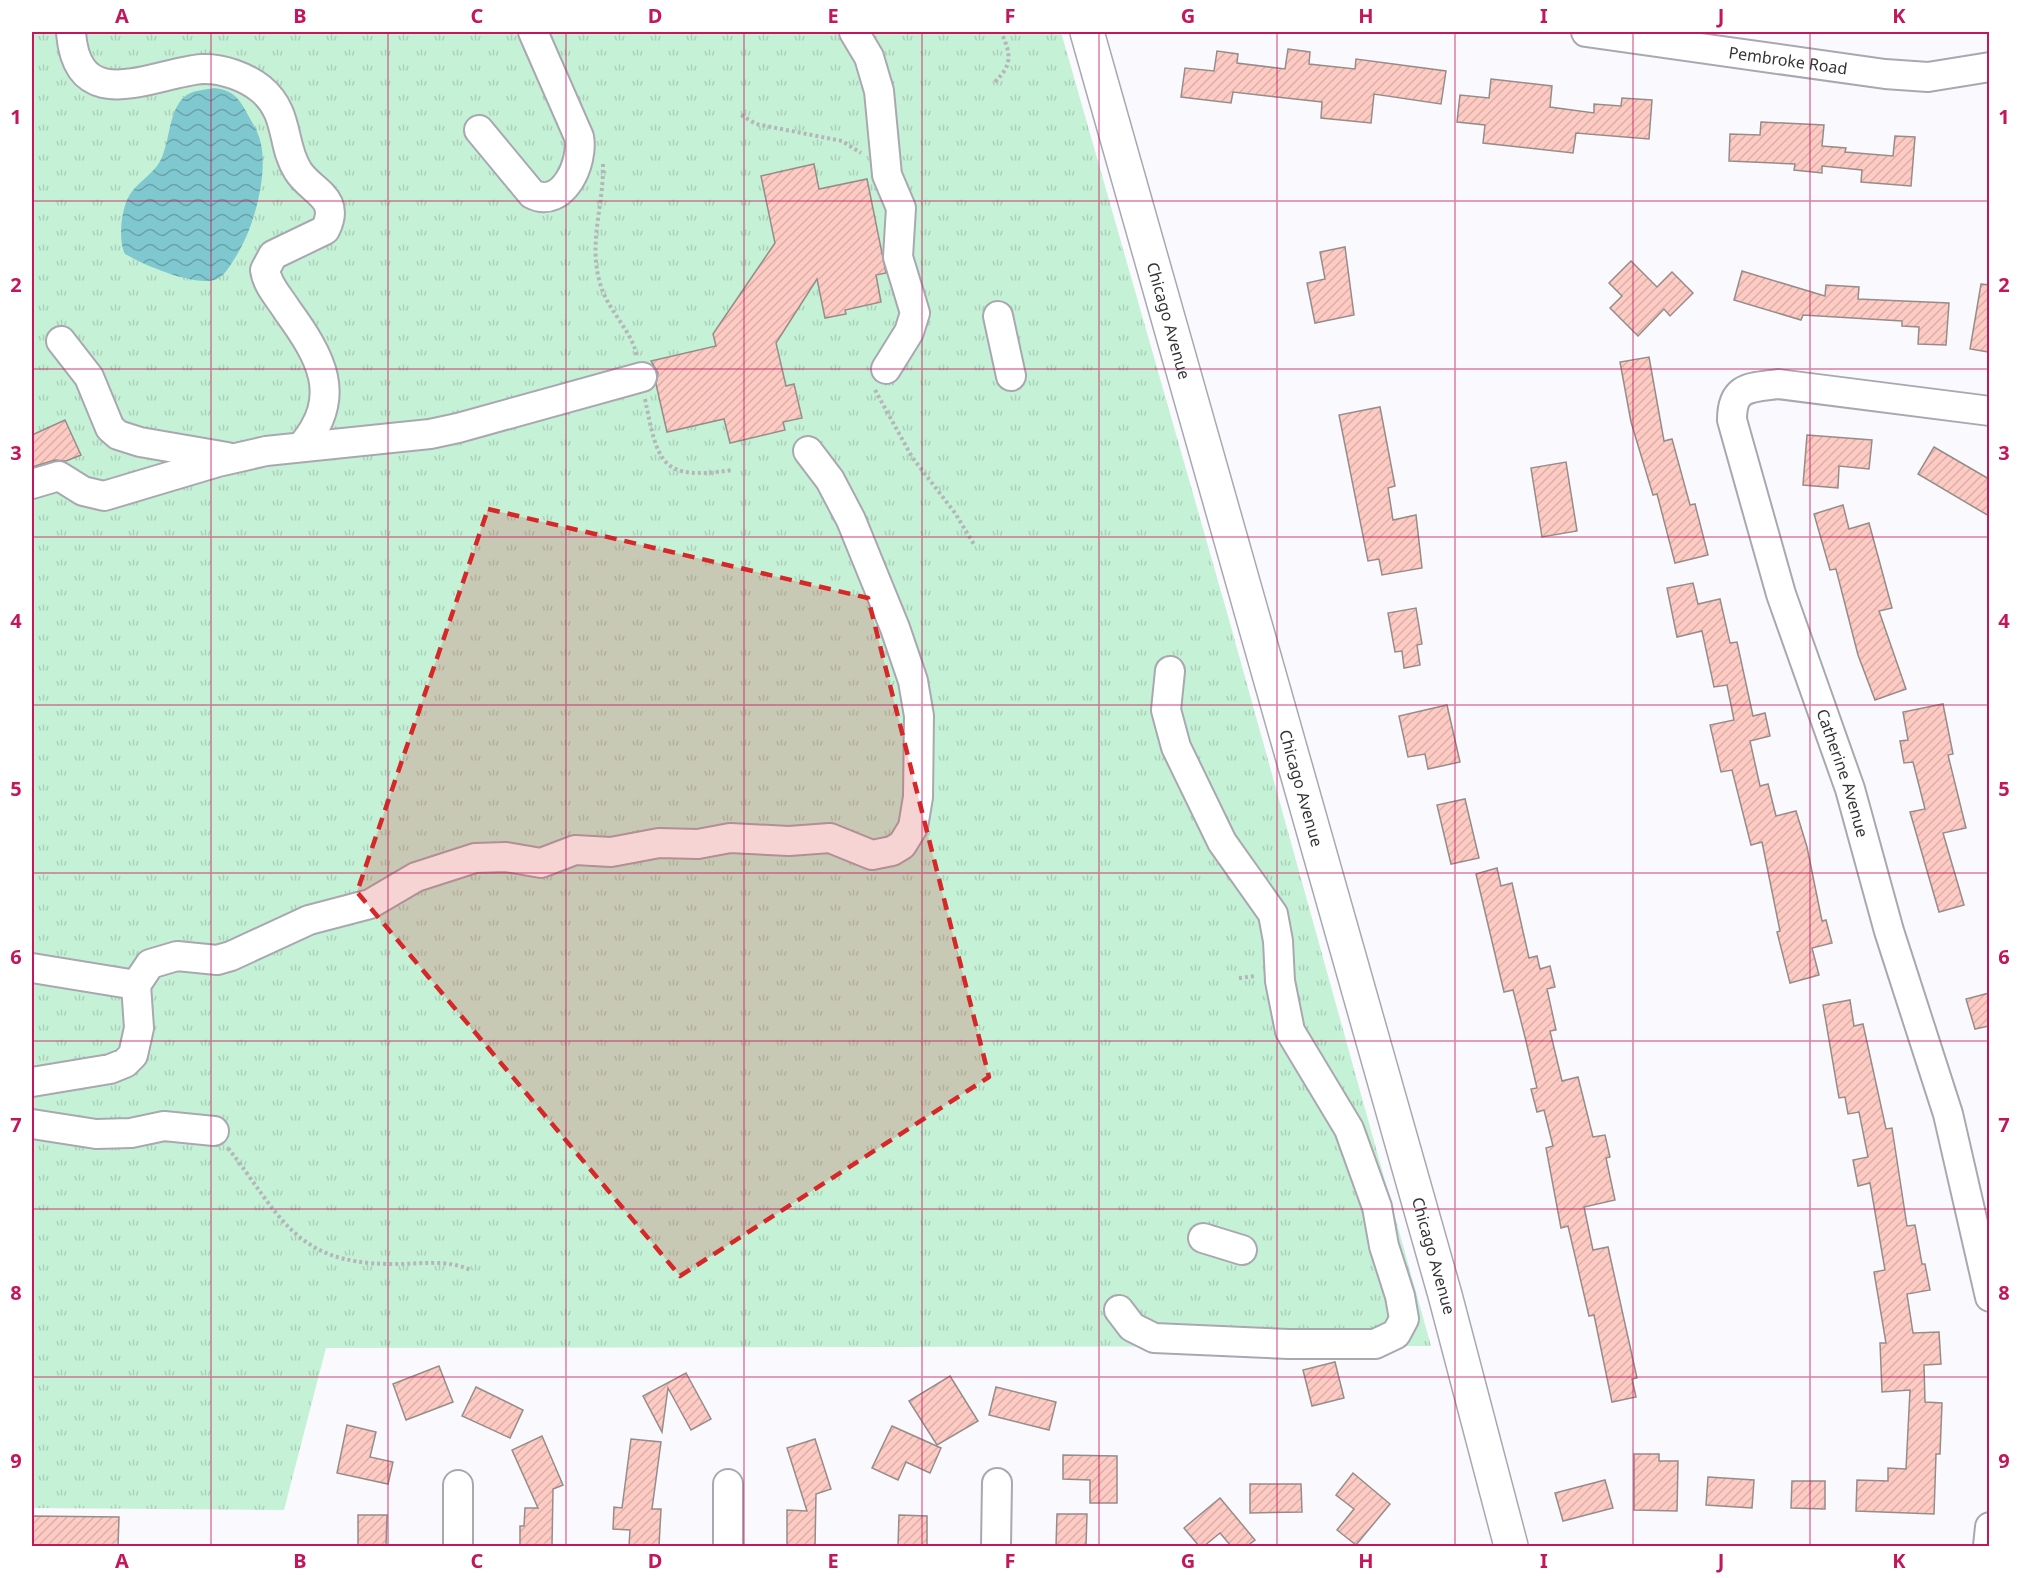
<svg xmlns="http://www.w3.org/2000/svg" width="2021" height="1578" viewBox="0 0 2021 1578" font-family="'Noto Sans',sans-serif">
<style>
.grass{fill:url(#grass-tufts)}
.water{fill:url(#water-waves)}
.building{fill:url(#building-hatch);stroke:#978c8a;stroke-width:1.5}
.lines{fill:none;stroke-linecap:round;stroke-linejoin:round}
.minor-casing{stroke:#a9a8b1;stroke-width:32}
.major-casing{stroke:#a9a8b1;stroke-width:36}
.path{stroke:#b6b5b9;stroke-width:4;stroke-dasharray:3 3;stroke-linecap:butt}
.minor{stroke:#fff;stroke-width:28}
.major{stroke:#fff;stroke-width:33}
.marked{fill:#d62828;fill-opacity:0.2;stroke:#d62828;stroke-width:4.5;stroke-dasharray:12 8;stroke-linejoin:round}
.grid{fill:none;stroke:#c2185b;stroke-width:1.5;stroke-opacity:0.55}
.labels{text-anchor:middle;stroke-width:4.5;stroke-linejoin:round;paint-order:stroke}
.street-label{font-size:16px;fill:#333236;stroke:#fff}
.neatline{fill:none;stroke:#c2185b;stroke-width:2}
.grid-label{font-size:20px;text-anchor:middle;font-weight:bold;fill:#c2185b}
</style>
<defs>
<pattern id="grass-tufts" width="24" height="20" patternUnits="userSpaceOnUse" patternTransform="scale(1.5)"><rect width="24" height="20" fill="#c5f2d7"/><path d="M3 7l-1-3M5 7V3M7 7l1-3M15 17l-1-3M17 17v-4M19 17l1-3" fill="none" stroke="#aad0b9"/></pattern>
<pattern id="water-waves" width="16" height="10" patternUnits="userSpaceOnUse" patternTransform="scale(1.5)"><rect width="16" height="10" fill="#7fc8cf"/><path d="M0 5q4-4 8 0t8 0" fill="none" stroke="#69a3a9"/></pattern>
<pattern id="building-hatch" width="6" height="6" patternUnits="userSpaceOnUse" patternTransform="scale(1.5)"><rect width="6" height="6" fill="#fdcbc3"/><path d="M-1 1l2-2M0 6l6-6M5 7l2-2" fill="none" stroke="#d9afa8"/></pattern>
</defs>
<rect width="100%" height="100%" fill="#faf9fd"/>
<path class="grass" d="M32,32H1061L1228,616L1431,1346L326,1348L284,1510L32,1508Z"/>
<path class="water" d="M214,88C233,90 239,98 248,115C253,124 259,133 261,144C268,177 253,231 235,258C230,266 225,275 217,279C197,288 144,265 125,254C118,240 121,210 129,196C138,181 155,174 162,157C170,139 169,111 184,97C192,90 204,90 214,88Z"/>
<g class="building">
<path d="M1288,49L1310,52L1309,64L1355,69L1356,59L1446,71L1441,104L1374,94L1371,123L1321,118L1322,102L1233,92L1231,103L1181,97L1185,68L1214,71L1217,51L1238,54L1237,63L1285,69Z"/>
<path d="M1491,79L1552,86L1550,107L1594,113V104L1621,106L1622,98L1652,100L1649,139L1576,133L1573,153L1483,143L1485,125L1457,122L1460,95L1489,98Z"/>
<path d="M1761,122L1824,125L1822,146L1846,148L1845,152L1893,156L1895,136L1915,137L1911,186L1861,182L1862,170L1822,166V173L1794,170L1795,164L1729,161L1730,134L1760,135Z"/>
<path d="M814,164L819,189L867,179L886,273L876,275L881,302L845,310L846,314L825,318L817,279L776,343L786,386L794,384L802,418L783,422L785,430L730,443L724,419L667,432L656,384L658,373L651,361L716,346L713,334L775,243L761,176Z"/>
<path d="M1345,247L1354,315L1315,323L1307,283L1325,279L1320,252Z"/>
<path d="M1631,261L1657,287L1672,272L1693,293L1670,316L1664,309L1638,336L1610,308L1622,296L1609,283Z"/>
<path d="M1742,271L1825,296L1826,285L1859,287L1858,299L1949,303L1946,345L1918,344L1919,327L1902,326V321L1803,315L1801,320L1734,300Z"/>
<path d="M1981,284L1989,285V352L1970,349Z"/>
<path d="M1649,357L1664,441L1672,439L1690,505L1695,504L1708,555L1675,563L1657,494L1653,495L1631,422L1620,362Z"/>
<path d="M1380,407L1395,486L1388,488L1393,520L1416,515L1422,568L1382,575L1379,559L1368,561L1339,415Z"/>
<path d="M65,420L81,455L66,461L55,460L32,467V435Z"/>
<path d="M1807,435L1872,440L1869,469L1839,466L1838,488L1803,485Z"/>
<path d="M1934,447L1989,479V516L1918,474Z"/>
<path d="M1566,462L1577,531L1542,537L1531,468Z"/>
<path d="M1843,505L1849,529L1869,523L1892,608L1879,611L1906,689L1875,700L1858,655L1836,569L1830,570L1814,514Z"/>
<path d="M1693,583L1698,604L1720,599L1730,643L1737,642L1753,716L1765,713L1770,736L1750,741L1760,786L1768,784L1776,816L1796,811L1807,847L1822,921L1826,920L1832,943L1812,948L1819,975L1790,983L1777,932L1780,931L1762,842L1751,845L1732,770L1721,772L1710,725L1734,720L1727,685L1714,687L1702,631L1677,637L1667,588Z"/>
<path d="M1416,608L1422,644L1417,645L1420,665L1404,668L1402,651L1395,652L1388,613Z"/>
<path d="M1943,704L1953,754L1948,755L1966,828L1943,833L1964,905L1939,912L1910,812L1925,809L1913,762L1904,763L1900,741L1908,740L1903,712Z"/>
<path d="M1447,705L1460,762L1428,769L1425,754L1408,757L1399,716Z"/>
<path d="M1465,799L1479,858L1451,864L1437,805Z"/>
<path d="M1497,868L1501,886L1512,883L1529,958L1537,956L1540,969L1550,966L1555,987L1547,989L1556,1030L1550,1031L1562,1081L1578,1077L1593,1137L1605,1135L1610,1157L1606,1158L1615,1200L1584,1207L1593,1250L1608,1247L1637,1378L1632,1379L1636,1397L1612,1402L1594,1315L1589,1316L1568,1226L1561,1228L1546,1148L1553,1146L1544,1110L1537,1112L1531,1089L1537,1088L1525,1037L1513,990L1504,992L1476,874Z"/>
<path d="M1989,993V1026L1975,1029L1966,999Z"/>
<path d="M1850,1000L1854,1026L1863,1024L1886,1129L1892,1128L1907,1226L1915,1225L1922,1264H1925L1930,1290L1907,1294L1913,1333L1939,1332L1941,1364L1924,1365L1925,1402L1942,1403L1940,1454H1936L1934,1514L1856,1511L1857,1480L1888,1481V1468L1906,1469L1910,1390L1882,1392L1880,1343H1886L1874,1272L1885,1270L1870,1183L1858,1186L1853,1160L1868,1157L1859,1112L1848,1114L1845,1097L1839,1098L1823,1005Z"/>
<path d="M1335,1362L1344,1398L1312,1406L1303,1370Z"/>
<path d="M439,1366L453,1402L406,1420L393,1384Z"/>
<path d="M686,1373L711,1419L691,1430L668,1388L662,1432L643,1396Z"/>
<path d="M950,1376L978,1421L937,1445L909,1401Z"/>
<path d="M476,1387L523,1410L510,1438L462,1416Z"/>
<path d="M996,1387L1056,1402L1049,1430L989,1415Z"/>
<path d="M347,1425L376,1432L370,1457L393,1462L388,1484L337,1473Z"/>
<path d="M892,1426L941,1448L930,1473L906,1462L898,1480L872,1468Z"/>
<path d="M542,1436L563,1485L553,1489L552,1546H520V1526H524L525,1508H538L512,1450Z"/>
<path d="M631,1439L661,1442L652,1509H661L659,1546H629L630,1530L613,1529L614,1507L622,1508Z"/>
<path d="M815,1439L831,1489L816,1494L815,1546H787V1510L807,1511L787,1448Z"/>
<path d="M1634,1454H1659V1461H1678L1677,1511L1634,1510Z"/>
<path d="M1063,1455L1117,1456V1503H1090V1480L1063,1479Z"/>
<path d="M1353,1473L1390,1504L1356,1545L1337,1530L1354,1509L1336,1495Z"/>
<path d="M1708,1477L1754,1480L1752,1508L1706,1505Z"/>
<path d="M1605,1480L1613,1508L1563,1521L1555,1493Z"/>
<path d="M1792,1481H1825V1509L1791,1508Z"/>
<path d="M1250,1484H1301L1302,1512L1250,1513Z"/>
<path d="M1220,1498L1255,1540L1247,1546H1231L1220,1533L1204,1546H1199L1184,1528Z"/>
<path d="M1057,1514H1087L1086,1546H1056Z"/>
<path d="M358,1515H387L386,1546H358Z"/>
<path d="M899,1515L927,1516V1546H898Z"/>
<path d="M32,1516L119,1517L118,1546H32Z"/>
</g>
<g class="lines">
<g class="minor-casing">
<g id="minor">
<path d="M854,32L869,57L879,91L887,175L901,208L898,257L915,313L909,332L886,369"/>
<path id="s1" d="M1586,32L1885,74L1928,77L1990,67"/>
<path d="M71,33C78,118 153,73 202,69C222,68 246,77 261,89C290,113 281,145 298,171C311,192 342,197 325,230L273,255L265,270C267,285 279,297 287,310C321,357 344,396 302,446"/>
<path d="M479,130L532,194C563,210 584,162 579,137L533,32"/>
<path d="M998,316L1011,376"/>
<path d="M61,341L89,377L110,428L118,435L140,442L227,457"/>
<path id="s2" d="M1990,411L1778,384C1749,388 1732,386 1732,420L1781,594L1850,789L1889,931L1948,1114L1990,1297"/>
<path d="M32,484L59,476L83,491L104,496L218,462L266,451L430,434L458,428L642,377"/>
<path d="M32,968L136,985"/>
<path d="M32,1082L110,1069L125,1063L133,1055L139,1028L136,985L150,964L177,956L217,960L231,956L309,920L370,904L416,877L475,858L506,857L541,863L575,850L611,852L659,843L698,844L730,838L789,841L830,838L872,855L892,851L902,845L913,827L918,797L919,716L913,681L895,628L851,520L830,480L808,451"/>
<path d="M32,1124L96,1134L131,1133L164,1126L214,1131"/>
<path d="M1203,1238L1242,1250"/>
<path d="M1119,1310L1132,1327L1154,1338L1289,1344H1375L1396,1334L1404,1319L1400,1296L1384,1246L1377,1207L1349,1129L1290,1031L1280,981L1278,941L1273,914L1222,842L1176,747L1166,710L1170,671"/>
<path d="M458,1485V1546"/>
<path d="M728,1546V1484"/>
<path d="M996,1546L997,1483"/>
<path d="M1988,1546L1990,1527"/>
</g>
</g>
<g class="major-casing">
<g id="major">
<path id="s3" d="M1087,32L1445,1295L1511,1546"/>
</g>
</g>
<g class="path">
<path d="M995,82C1013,64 1011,54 1001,32"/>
<path d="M741,115L756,124L842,141L861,153"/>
<path d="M603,164C604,205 588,243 600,283C607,310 631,329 637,356"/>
<path d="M875,390L912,457L955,513L975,546"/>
<path d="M645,399C658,464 661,481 732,470"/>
<path d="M1239,978L1256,976"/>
<path d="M228,1148C280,1214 293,1263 389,1264C417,1265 445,1258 470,1270"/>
</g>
<use href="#minor" class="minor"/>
<use href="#major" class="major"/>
</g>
<path class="marked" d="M488,509L868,598L989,1077L680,1276L357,892Z"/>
<path class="grid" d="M211,32V1546M388,32V1546M566,32V1546M744,32V1546M922,32V1546M1099,32V1546M1277,32V1546M1455,32V1546M1633,32V1546M1810,32V1546M32,201H1990M32,369H1990M32,537H1990M32,705H1990M32,873H1990M32,1041H1990M32,1209H1990M32,1377H1990"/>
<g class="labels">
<g class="street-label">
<text dy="6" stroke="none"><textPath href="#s1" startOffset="204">Pembroke Road</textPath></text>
<text dy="6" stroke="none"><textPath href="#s3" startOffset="300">Chicago Avenue</textPath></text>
<text dy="6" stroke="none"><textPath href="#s2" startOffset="652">Catherine Avenue</textPath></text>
<text dy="6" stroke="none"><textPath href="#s3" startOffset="786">Chicago Avenue</textPath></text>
<text dy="6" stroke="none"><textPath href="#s3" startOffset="1272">Chicago Avenue</textPath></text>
</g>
</g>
<rect width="2021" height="1578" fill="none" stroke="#ffffff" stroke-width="66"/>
<rect x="33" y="33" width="1955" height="1512" class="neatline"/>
<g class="grid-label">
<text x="122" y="23">A</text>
<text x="300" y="23">B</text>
<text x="477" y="23">C</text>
<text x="655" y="23">D</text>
<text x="833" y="23">E</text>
<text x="1010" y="23">F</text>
<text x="1188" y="23">G</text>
<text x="1366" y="23">H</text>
<text x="1544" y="23">I</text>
<text x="1721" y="23">J</text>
<text x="1899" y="23">K</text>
<text x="16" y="124">1</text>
<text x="2004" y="124">1</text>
<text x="16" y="292">2</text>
<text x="2004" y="292">2</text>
<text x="16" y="460">3</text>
<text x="2004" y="460">3</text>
<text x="16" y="628">4</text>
<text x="2004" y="628">4</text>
<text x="16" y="796">5</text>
<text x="2004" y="796">5</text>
<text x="16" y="964">6</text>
<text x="2004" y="964">6</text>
<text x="16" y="1132">7</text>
<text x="2004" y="1132">7</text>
<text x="16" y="1300">8</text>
<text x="2004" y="1300">8</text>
<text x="16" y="1468">9</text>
<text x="2004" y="1468">9</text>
<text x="122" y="1568">A</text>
<text x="300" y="1568">B</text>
<text x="477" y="1568">C</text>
<text x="655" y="1568">D</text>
<text x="833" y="1568">E</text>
<text x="1010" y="1568">F</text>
<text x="1188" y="1568">G</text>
<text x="1366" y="1568">H</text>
<text x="1544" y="1568">I</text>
<text x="1721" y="1568">J</text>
<text x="1899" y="1568">K</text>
</g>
</svg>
